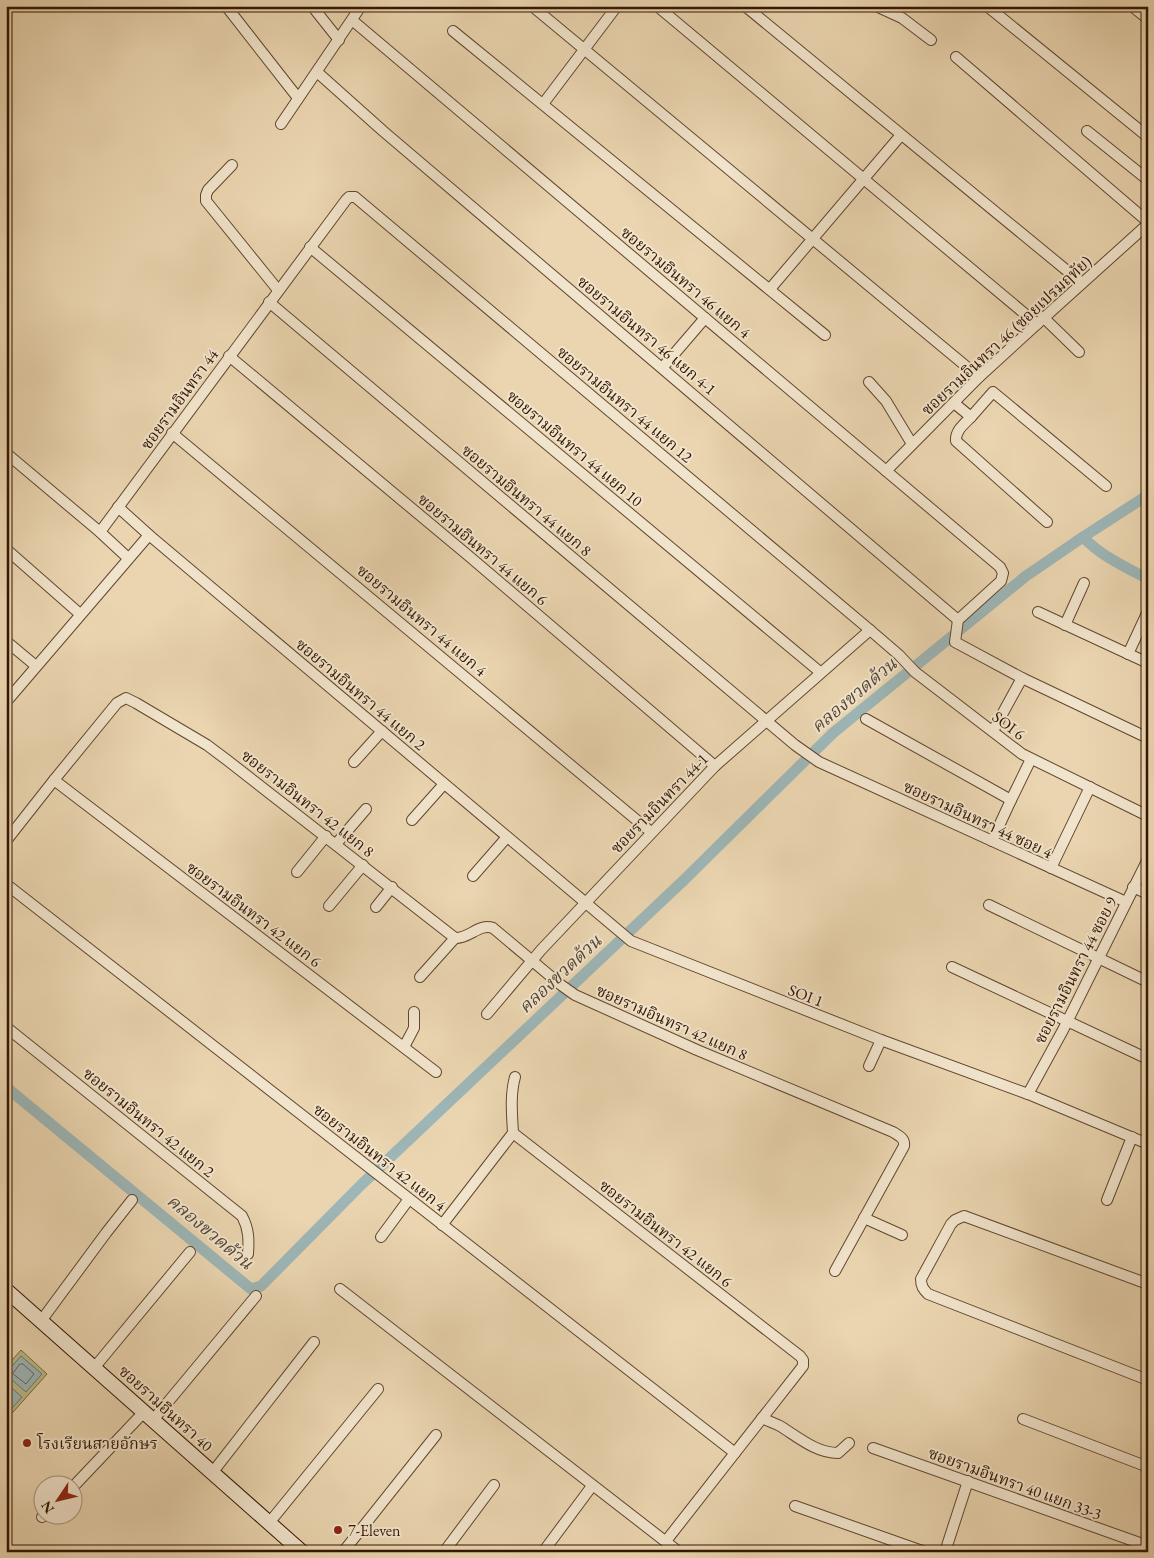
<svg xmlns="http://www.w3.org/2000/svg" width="1154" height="1558" viewBox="0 0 1154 1558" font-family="'EB Garamond','Noto Serif Thai',serif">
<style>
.green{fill:#bbbc88;stroke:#776945}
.water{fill:#9db6b7;stroke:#73766f}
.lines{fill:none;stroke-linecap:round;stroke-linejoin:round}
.shore{stroke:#68665c;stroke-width:1}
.canal{stroke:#9db6b7;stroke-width:11}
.street-casing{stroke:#61462e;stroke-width:12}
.secondary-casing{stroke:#331602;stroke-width:16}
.street{stroke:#f1e4cc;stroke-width:10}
.secondary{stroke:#f1e4cc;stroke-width:14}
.poi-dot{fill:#8f2418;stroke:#f1e4cc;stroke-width:2}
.labels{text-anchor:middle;stroke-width:4;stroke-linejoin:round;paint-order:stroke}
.street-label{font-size:16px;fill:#331602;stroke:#f1e4cc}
.poi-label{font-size:16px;fill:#331602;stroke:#f1e4cc;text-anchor:start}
.water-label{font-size:18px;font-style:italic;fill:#534638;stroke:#f1e4cc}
</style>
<rect width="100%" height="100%" fill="#ead5b0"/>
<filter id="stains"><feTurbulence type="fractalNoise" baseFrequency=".004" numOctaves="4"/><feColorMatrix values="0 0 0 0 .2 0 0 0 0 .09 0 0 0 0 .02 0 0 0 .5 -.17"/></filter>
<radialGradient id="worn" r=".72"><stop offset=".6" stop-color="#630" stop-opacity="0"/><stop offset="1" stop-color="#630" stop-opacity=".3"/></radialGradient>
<path class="green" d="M21,1350L47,1374L6,1420V1367Z"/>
<g class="water">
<path d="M21,1356L42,1374L26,1392L6,1375V1373Z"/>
<path d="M6,1383L22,1397L6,1415Z"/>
</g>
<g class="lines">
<path class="shore" d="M20,1364H23L34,1374L26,1384L13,1374Z"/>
<g class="canal">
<path d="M1083,537C1101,556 1125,567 1148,579"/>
<path d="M6,1087L251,1289L261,1286L361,1185L684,880L833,733L1026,576L1083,537L1148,495"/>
</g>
<g class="street-casing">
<g id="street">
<path d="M226,6L298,98"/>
<path d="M312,6L339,40"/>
<path d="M532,6L979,377"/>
<path d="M657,6L1037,324"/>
<path d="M745,6L1082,283"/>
<path d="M876,6L902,18L931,40"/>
<path d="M987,6L1148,137"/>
<path d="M1132,6L1148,19"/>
<path d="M352,20L1000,567L1003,573L1001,581L958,620L955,642L1022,678L1148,738"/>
<path d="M453,31L825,335"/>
<path d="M956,57L1148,222"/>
<path d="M317,72L383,131L958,620"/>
<path d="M543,104L617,6"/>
<path d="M281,124L361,6"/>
<path d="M1087,131L1148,180"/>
<path d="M232,165L208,190L206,195V201L278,290"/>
<path d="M310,247L820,672"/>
<path d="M770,289L901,135"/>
<path d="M269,302L795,745L819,762L1126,902"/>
<path d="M1043,317L1079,352"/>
<path d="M229,356L470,557L715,766"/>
<path d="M663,367L705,318"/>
<path d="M869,382L886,401L912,444"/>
<path d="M954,403L971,417C964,424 955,431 956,441L1047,522"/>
<path d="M971,417L993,392L1106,486"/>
<path d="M172,433L651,832"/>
<path d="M6,453L100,532L128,558"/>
<path d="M886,471L979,377L1037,324L1148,224"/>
<path d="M118,507L149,535L631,941L881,1040L1028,1094L1148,1144"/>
<path d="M100,532L346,200L349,197H355L870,630L899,655L915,672L1022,754L1148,816"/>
<path d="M6,549L80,614"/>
<path d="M1038,612L1148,663"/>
<path d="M1065,625L1084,583"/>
<path d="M6,641L36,666"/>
<path d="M1128,654L1148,611"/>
<path d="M6,702L149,535"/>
<path d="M866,719L1011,800"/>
<path d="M993,731L1022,678"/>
<path d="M354,762L382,731"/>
<path d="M54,780L436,1072"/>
<path d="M412,820L444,784"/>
<path d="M6,841L54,780L117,703L126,698L136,703L207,745L227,760L455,938C469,939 479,923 493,928L561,985L575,995L697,1050L893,1132C899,1136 905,1138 904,1146L835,1271"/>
<path d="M992,841L1011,800L1031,759"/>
<path d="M336,844L366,809"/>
<path d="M1051,868L1090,787"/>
<path d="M297,872L326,836"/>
<path d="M473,876L507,837"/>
<path d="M6,884L735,1453"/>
<path d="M1133,887L1148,894"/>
<path d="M989,905L1148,982"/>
<path d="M329,906L363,865"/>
<path d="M376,907L392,887"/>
<path d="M952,967L1148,1059"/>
<path d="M420,977L455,938"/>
<path d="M487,1014L541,950L715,766L870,630"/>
<path d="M6,1027L242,1216C249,1229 249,1240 248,1254"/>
<path d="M404,1047L414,1028V1012"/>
<path d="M869,1066L881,1040"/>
<path d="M1028,1094L1063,1030L1148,859"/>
<path d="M513,1133L800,1356L803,1360V1366L666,1541"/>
<path d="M1107,1200L1132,1137"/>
<path d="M864,1218L902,1235"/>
<path d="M442,1225L513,1133C512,1114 510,1095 515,1077"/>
<path d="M381,1237L409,1199"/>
<path d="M1148,1284L964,1216L955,1220L951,1224L921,1279C921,1286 923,1289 928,1294L1148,1380"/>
<path d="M340,1289L679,1552"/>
<path d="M41,1321L106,1233L132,1200"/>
<path d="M94,1368L190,1252"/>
<path d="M762,1418C768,1421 774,1423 780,1426C798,1437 816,1453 838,1453L849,1443"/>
<path d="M1023,1419L1148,1467"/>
<path d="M153,1420L256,1296"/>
<path d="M873,1448L1148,1546"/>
<path d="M212,1473L314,1342"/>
<path d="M72,1488L144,1412"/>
<path d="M795,1506L925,1552"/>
<path d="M42,1517L44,1516"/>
<path d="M269,1523L378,1389"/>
<path d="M343,1552L436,1435"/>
<path d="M444,1552L494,1485"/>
<path d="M543,1552L592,1486"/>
<path d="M945,1552L968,1481"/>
</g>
</g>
<g class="secondary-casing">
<path id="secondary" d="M6,1290L302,1552"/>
</g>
<use href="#street" class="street"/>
<use href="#secondary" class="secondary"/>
</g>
<g class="poi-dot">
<circle cx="27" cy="1443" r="5"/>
<circle cx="338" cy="1530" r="5"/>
</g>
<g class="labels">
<g class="street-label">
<text transform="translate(686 282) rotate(40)" y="6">ซอยรามอินทรา 46 แยก 4</text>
<text transform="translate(647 335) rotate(40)" y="6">ซอยรามอินทรา 46 แยก 4-1</text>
<text transform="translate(1006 335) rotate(-43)" y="6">ซอยรามอินทรา 46 (ซอยเปรมฤทัย)</text>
<text transform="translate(179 399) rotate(-54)" y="6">ซอยรามอินทรา 44</text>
<text transform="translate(625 404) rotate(40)" y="6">ซอยรามอินทรา 44 แยก 12</text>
<text transform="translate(575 448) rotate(40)" y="6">ซอยรามอินทรา 44 แยก 10</text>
<text transform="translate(527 500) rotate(40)" y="6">ซอยรามอินทรา 44 แยก 8</text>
<text transform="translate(483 549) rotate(40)" y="6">ซอยรามอินทรา 44 แยก 6</text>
<text transform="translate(422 620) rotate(40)" y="6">ซอยรามอินทรา 44 แยก 4</text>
<text transform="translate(361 694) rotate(40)" y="6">ซอยรามอินทรา 44 แยก 2</text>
<text transform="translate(1009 725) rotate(37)" y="6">SOI 6</text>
<text transform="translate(308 803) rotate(38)" y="6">ซอยรามอินทรา 42 แยก 8</text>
<text transform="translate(659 803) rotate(-46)" y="6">ซอยรามอินทรา 44-1</text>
<text transform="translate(978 819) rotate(25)" y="6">ซอยรามอินทรา 44 ซอย 4</text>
<text transform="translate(254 914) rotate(37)" y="6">ซอยรามอินทรา 42 แยก 6</text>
<text transform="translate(1075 970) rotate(-63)" y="6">ซอยรามอินทรา 44 ซอย 9</text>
<text transform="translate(806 995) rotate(21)" y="6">SOI 1</text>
<text transform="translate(672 1022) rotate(24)" y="6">ซอยรามอินทรา 42 แยก 8</text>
<text transform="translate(149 1122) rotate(39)" y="6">ซอยรามอินทรา 42 แยก 2</text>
<text transform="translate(380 1157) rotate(38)" y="6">ซอยรามอินทรา 42 แยก 4</text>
<text transform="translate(666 1233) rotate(38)" y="6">ซอยรามอินทรา 42 แยก 6</text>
<text transform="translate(166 1408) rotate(42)" y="6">ซอยรามอินทรา 40</text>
<text transform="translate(1015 1483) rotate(20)" y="6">ซอยรามอินทรา 40 แยก 33-3</text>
</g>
<g class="poi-label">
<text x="37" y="1449">โรงเรียนสายอักษร</text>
<text x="348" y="1536">7-Eleven</text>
</g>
<g class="water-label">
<text transform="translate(854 695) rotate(-40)" y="6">คลองขวดด้วน</text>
<text transform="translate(560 974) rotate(-43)" y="6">คลองขวดด้วน</text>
<text transform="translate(210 1232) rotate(40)" y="6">คลองขวดด้วน</text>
</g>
</g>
<rect width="1154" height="1558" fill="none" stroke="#ead5b0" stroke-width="25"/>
<rect x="8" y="8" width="1139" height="1543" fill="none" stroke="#331602" stroke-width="2.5"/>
<rect x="12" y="12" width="1129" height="1533" fill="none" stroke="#331602"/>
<g transform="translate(58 1500) rotate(235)"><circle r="24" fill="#f1e4cc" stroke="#a5927b"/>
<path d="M0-4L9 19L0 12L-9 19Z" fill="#8f2418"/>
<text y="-8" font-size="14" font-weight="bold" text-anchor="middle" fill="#331602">N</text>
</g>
<rect width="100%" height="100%" filter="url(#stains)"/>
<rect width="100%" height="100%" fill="url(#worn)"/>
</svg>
